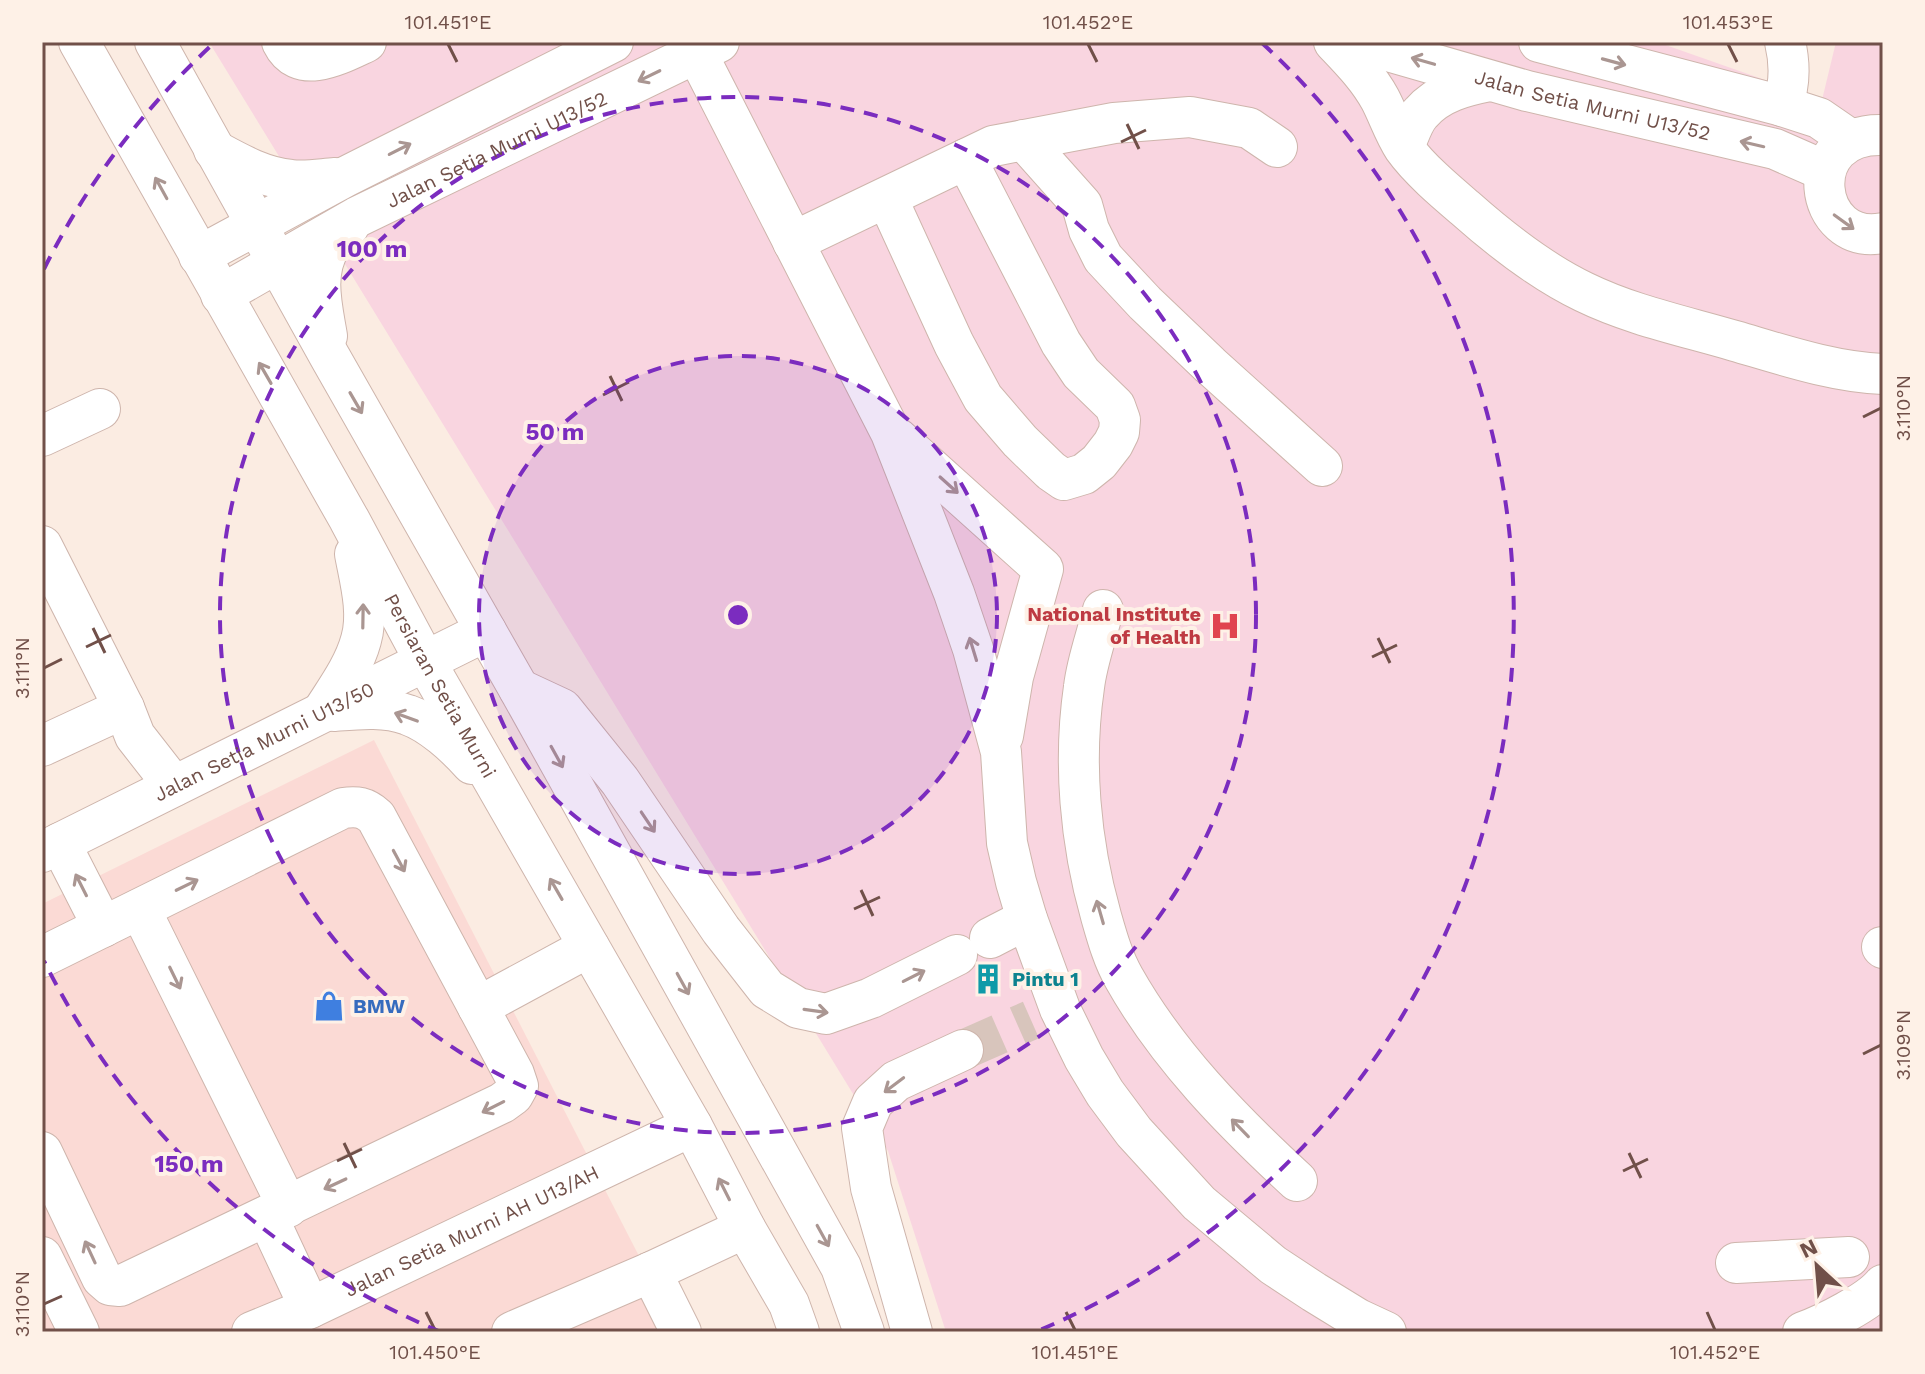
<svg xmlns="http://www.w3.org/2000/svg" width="1925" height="1374" viewBox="0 0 1925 1374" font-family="'Work Sans',sans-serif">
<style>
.commercial{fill:#fbdad5}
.medical{fill:#f9d5e0}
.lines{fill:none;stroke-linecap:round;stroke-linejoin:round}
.minor-tunnel{stroke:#d8c5bc;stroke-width:40;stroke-dasharray:40 20;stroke-linecap:butt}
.minor-casing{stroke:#ceb5ac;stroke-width:42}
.minor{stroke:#fff;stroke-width:40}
.oneway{stroke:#aa9692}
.ticks{fill:none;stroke:#715049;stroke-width:3}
.ring{fill:none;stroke:#7b2cbf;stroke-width:4;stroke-dasharray:14 10}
.labels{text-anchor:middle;stroke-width:8;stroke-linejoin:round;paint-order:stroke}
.street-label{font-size:20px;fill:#715049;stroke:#fef1e7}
.health-label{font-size:20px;font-weight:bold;fill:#be3a42;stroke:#fef1e7;text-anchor:end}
.culture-label{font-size:20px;font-weight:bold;fill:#0d838f;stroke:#fef1e7;text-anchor:start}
.shop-label{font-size:20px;font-weight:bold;fill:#366cbe;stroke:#fef1e7;text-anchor:start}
.centre{fill:#7b2cbf;stroke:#fef1e7;stroke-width:4}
.ring-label{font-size:24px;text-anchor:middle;font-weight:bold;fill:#7b2cbf;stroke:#fef1e7;stroke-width:8;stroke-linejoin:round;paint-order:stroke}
.neatline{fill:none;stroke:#715049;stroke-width:3}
.ticks-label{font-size:20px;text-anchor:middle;fill:#715049}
</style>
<rect width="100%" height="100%" fill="#fbece2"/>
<path class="commercial" d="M374,740L678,1332H42V904Z"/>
<path class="medical" d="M209,42H1657L1822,100L1836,42H1883V1332H946L888,1151Z"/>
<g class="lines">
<path class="minor-tunnel" d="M963,1050L1031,1020"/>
<g class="minor-casing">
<g id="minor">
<path id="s1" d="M79,42L349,519L425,661L692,1126L745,1228L789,1304L799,1332"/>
<path d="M155,42L330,357L519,689L841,1267L864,1332"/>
<path d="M282,42C299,77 340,54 366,42"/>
<path d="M691,42L891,433L954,593L973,649L1001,752L1007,843L1016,882L1027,919L1060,1009L1084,1058L1105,1093L1134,1132L1199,1203L1273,1265L1314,1292L1358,1319L1386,1332"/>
<path d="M1334,42C1351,60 1368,77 1380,99C1388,114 1394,133 1404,148C1419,169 1445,191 1465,208C1501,240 1540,271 1584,292C1631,315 1684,326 1735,341C1783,355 1833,372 1883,374"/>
<path id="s2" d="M1357,42L1527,91L1775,149L1825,171"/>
<path d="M1539,42L1782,106L1819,118L1851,140"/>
<path d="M1782,106C1790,86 1790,63 1785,42"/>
<path d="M1883,135C1797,132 1813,247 1883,233"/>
<path d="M1024,140L1082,205L1089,230L1103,258L1145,303L1210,365L1322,466"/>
<path d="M1404,147C1409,136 1413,121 1421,113C1439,92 1465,86 1490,81"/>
<path d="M214,150C238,163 262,177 291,180C305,182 321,179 335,178"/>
<path d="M887,198L954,344L983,398L1020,441L1051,471L1064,480L1084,474L1099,462L1113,444L1119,432L1120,420L1115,406L1081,373L1061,343L966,159"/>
<path d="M793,242L993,146L1114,123L1190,117L1249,128L1277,147"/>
<path d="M199,256L345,177L613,42"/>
<path id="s3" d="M221,295L357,217L719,42"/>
<path d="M327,336C322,306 313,273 331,245C335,238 343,232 349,226"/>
<path d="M42,436L100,409"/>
<path d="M897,438L1043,569L1013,677L1003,736"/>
<path d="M42,546L124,708L135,736L174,786"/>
<path d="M1103,610C1097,635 1087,661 1084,687C1073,762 1080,842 1101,916C1107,937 1113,959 1124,978C1168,1056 1232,1121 1297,1181"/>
<path d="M519,689L562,709L620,781L721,930L767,989L798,1008L826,1014L871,998L957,955"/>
<path d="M323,711C337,689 354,666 361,640C369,613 360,581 355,554"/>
<path d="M334,711C358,709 385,706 408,715C431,723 456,746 472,764"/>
<path d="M42,746L124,708"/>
<path d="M60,843L103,927"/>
<path id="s4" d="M42,852L486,631"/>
<path d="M140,909L288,1207"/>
<path d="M990,938L1027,919"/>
<path d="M1882,947L1883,948"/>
<path d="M42,957L343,808C357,806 365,807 376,817L514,1074L518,1086L513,1095L502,1103L120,1286L110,1285L102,1278L42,1152"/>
<path d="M478,1007L589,947"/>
<path d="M267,1216L310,1308"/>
<path d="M42,1257L79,1332"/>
<path d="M1736,1263L1849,1257"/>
<path d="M651,1272L681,1332"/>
<path id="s5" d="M252,1332L310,1308L692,1126"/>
<path d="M512,1332L651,1272L745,1228"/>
<path d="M912,1332L871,1188L862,1128L873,1102L896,1081L963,1050"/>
<path d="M1803,1332C1825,1324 1869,1302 1883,1285"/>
</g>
</g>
<use href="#minor" class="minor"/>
</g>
<defs><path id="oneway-shaft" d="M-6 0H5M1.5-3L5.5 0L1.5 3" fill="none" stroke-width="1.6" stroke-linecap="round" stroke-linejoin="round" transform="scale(2)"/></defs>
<g class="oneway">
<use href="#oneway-shaft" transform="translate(1423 61) rotate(-164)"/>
<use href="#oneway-shaft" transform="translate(1614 62) rotate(15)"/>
<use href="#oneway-shaft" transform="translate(649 76) rotate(154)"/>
<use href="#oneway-shaft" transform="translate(1752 144) rotate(-167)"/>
<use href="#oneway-shaft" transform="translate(400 149) rotate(-27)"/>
<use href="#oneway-shaft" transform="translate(161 188) rotate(-119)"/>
<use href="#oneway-shaft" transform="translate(1844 222) rotate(36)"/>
<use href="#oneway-shaft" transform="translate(265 373) rotate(-120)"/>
<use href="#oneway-shaft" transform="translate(356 403) rotate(60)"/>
<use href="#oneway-shaft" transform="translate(949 485) rotate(42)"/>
<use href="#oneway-shaft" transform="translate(363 616) rotate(-89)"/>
<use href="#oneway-shaft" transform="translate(973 649) rotate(-107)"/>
<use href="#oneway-shaft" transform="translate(406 717) rotate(-160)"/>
<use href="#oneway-shaft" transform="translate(557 757) rotate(61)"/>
<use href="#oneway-shaft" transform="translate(648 822) rotate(56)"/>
<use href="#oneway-shaft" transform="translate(399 861) rotate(62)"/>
<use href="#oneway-shaft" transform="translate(81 885) rotate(-117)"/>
<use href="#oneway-shaft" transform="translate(187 885) rotate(-26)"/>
<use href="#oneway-shaft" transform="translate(556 889) rotate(-120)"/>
<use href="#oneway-shaft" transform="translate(1100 912) rotate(-106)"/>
<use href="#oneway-shaft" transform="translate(914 976) rotate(-27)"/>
<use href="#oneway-shaft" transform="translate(175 978) rotate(64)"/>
<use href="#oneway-shaft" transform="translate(683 984) rotate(61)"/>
<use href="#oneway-shaft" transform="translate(816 1011) rotate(8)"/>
<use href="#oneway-shaft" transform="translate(894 1085) rotate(143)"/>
<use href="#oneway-shaft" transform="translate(493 1107) rotate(153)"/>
<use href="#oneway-shaft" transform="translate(1240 1128) rotate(-134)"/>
<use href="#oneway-shaft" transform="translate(335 1184) rotate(155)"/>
<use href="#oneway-shaft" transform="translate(724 1189) rotate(-117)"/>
<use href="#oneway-shaft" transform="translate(823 1236) rotate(61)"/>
<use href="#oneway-shaft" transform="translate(90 1252) rotate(-115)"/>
</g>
<path class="ticks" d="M448,44L457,62M1088,44L1097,62M1728,44L1737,62M1127,124L1139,149M1121,142L1146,130M610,376L622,401M603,395L629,382M1863,417L1881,408M93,628L105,653M1378,638L1390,663M86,647L111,635M1372,657L1397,645M44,668L62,659M861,890L873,916M854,909L880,897M1863,1054L1881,1045M344,1143L356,1168M1629,1153L1641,1178M337,1161L362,1149M1623,1171L1648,1159M44,1304L62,1296M426,1312L435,1330M1066,1312L1075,1330M1707,1312L1715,1330"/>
<circle cx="738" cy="615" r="259" fill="#7b2cbf" fill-opacity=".12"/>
<g class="ring">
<circle cx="738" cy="615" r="259"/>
<circle cx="738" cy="615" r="518"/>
<path d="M441 1332A776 776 0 0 1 44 961M44 269A776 776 0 0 1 214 43M1262 43A776 776 0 0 1 1035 1332"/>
</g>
<defs>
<g id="hospital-bare" transform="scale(2.4)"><path d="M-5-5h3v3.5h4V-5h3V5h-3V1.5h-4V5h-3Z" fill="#e0444e" stroke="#fef1e7" stroke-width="2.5" paint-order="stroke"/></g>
<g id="building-bare" transform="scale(2.4)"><path d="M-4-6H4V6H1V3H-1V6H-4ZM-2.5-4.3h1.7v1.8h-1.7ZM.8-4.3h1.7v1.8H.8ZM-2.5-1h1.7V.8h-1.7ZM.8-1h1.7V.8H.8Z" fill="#0f9aa8" stroke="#fef1e7" stroke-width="2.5" paint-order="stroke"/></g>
<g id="shop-bare" transform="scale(2.4)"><path d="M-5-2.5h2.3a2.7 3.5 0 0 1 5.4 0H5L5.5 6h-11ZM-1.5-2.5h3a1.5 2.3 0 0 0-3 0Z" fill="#3f7fe0" stroke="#fef1e7" stroke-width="2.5" paint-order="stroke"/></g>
</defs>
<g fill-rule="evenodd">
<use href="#hospital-bare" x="1225" y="626"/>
<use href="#building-bare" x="988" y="979"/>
<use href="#shop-bare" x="329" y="1006"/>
</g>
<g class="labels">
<g class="street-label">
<text dy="7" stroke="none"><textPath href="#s2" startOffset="244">Jalan Setia Murni U13/52</textPath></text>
<text dy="7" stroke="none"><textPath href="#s3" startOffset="312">Jalan Setia Murni U13/52</textPath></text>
<text dy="7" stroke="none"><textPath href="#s1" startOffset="738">Persiaran Setia Murni</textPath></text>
<text dy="7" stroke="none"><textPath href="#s4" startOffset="248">Jalan Setia Murni U13/50</textPath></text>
<text dy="7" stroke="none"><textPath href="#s5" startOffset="242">Jalan Setia Murni AH U13/AH</textPath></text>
</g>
<g class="health-label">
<text x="1201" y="621">National Institute<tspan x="1201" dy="23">of Health</tspan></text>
</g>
<g class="culture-label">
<text x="1012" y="986">Pintu 1</text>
</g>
<g class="shop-label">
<text x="353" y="1013">BMW</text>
</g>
</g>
<circle cx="738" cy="615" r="12" class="centre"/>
<g class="ring-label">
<text x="372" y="257">100 m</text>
<text x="555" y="440">50 m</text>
<text x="189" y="1172">150 m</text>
</g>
<rect width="1925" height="1374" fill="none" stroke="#fef1e7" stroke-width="88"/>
<g transform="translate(1817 1266) rotate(334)" stroke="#fef1e7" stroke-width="6" paint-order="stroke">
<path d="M0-6L14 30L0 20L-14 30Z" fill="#715049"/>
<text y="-12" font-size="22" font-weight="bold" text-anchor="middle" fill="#715049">N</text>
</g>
<rect x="44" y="44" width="1837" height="1286" class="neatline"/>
<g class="ticks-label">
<text x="448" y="29">101.451°E</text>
<text x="1088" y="29">101.452°E</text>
<text x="1728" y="29">101.453°E</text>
<text transform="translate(1903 408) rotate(-90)" y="7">3.110°N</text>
<text transform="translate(22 668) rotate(-90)" y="7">3.111°N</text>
<text transform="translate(1903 1045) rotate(-90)" y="7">3.109°N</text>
<text transform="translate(22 1304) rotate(-90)" y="7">3.110°N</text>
<text x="435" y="1359">101.450°E</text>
<text x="1075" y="1359">101.451°E</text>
<text x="1715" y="1359">101.452°E</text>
</g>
</svg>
